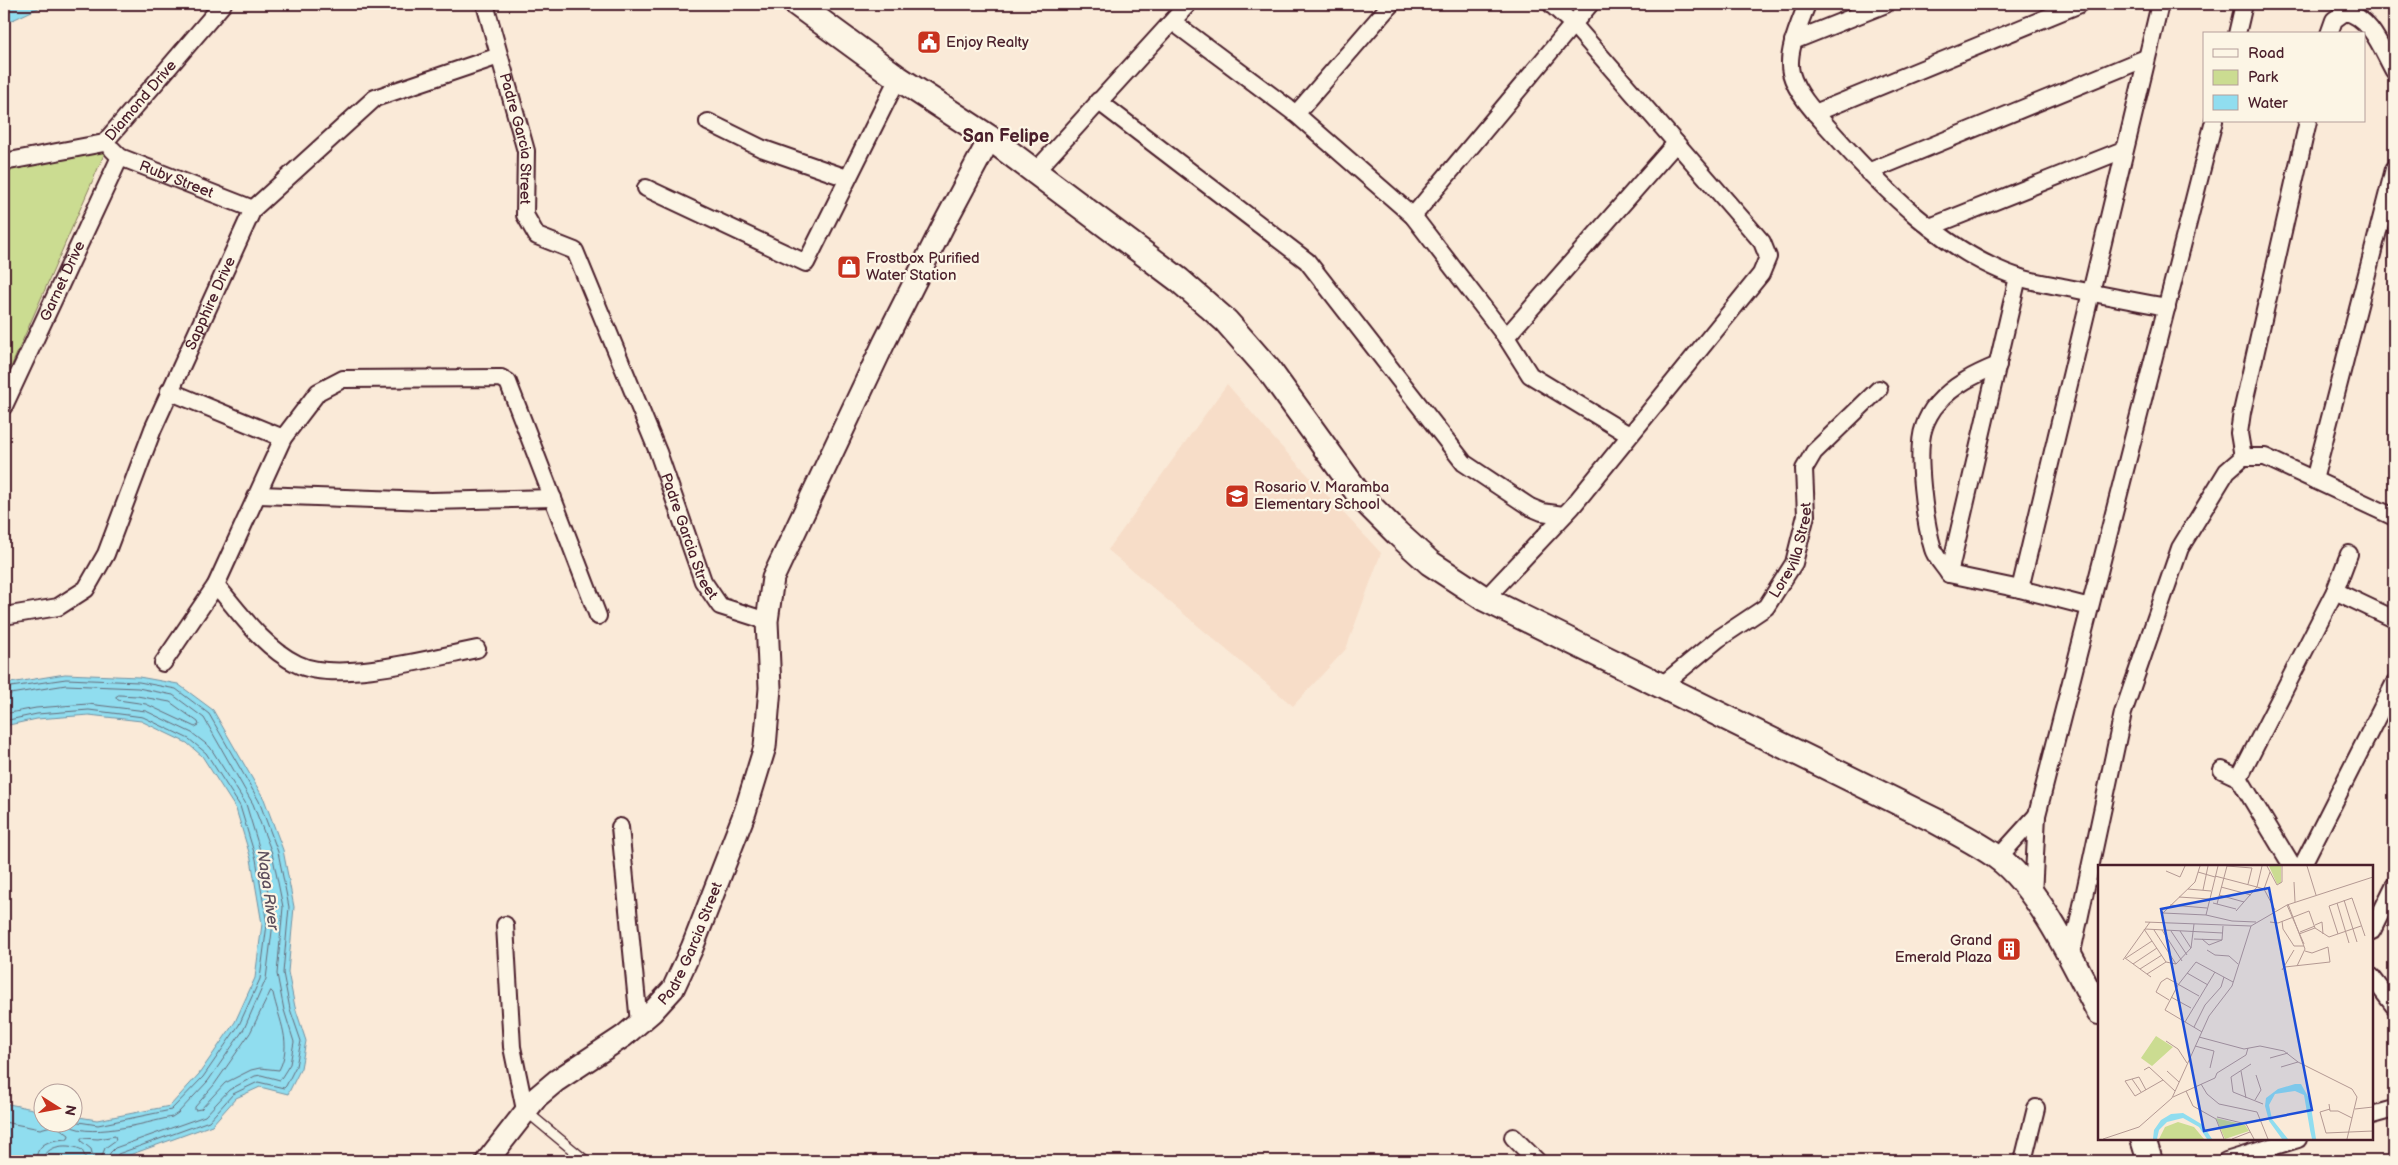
<svg xmlns="http://www.w3.org/2000/svg" width="2398" height="1165" viewBox="0 0 2398 1165" font-family="'Balsamiq Sans',sans-serif">
<style>
.built{fill:#f7ddc8}
.green{fill:#cbdc91;stroke:#8a7e5e}
.water{fill:#90ddef;stroke:#7491a1}
.lines{fill:none;stroke-linecap:round;stroke-linejoin:round}
.shore{stroke:#666b79;stroke-width:1}
.service-casing{stroke:#4a1f2b;stroke-width:12}
.minor-casing{stroke:#4a1f2b;stroke-width:20}
.tertiary-casing{stroke:#4a1f2b;stroke-width:25}
.secondary-casing{stroke:#4a1f2b;stroke-width:28}
.service{stroke:#fcf5e5;stroke-width:9}
.minor{stroke:#fcf5e5;stroke-width:16}
.tertiary{stroke:#fcf5e5;stroke-width:21}
.secondary{stroke:#fcf5e5;stroke-width:24}
.labels{text-anchor:middle;stroke-width:4.5;stroke-linejoin:round;paint-order:stroke}
.poi-label{font-size:15px;fill:#4a1f2b;stroke:#fcf5e5;text-anchor:start}
.street-label{font-size:15px;fill:#4a1f2b;stroke:#fcf5e5}
.water-label{font-size:16px;font-style:italic;fill:#5c4e5c;stroke:#fcf5e5}
.quarter-label{font-size:18px;font-weight:bold;fill:#4a1f2b;stroke:#fcf5e5}
.inset-road{fill:none;stroke:#b49993;stroke-width:1}
.view{fill:#1d4ed8;fill-opacity:0.15;stroke:#1d4ed8;stroke-width:2.5}
.inset-edge{fill:none;stroke:#4a1f2b;stroke-width:2.5}
</style>
<rect width="100%" height="100%" fill="#faead8"/>
<filter id="ink" filterUnits="userSpaceOnUse"><feTurbulence type="fractalNoise" baseFrequency=".02" numOctaves="2"/><feDisplacementMap in="SourceGraphic" scale="10" xChannelSelector="R" yChannelSelector="G"/><feConvolveMatrix kernelMatrix="1 2 1 2 8 2 1 2 1" color-interpolation-filters="sRGB"/></filter>
<g filter="url(#ink)">
<path class="built" d="M1227,384L1276,441L1381,553L1346,649L1293,706L1108,550Z"/>
<path class="green" d="M106,150L4,383V169Z"/>
<g class="water">
<path d="M4,4H47L4,24Z"/>
<path d="M65,674L139,677L178,684L213,710L264,799L283,850L294,907L288,972L295,1007L306,1041L301,1068L288,1094L260,1087L236,1098L212,1125L113,1161H90L68,1158L4,1161V1103L42,1111V1122H72L73,1116L97,1120L170,1106L199,1074L235,1022L255,978L262,924L251,859L236,809L202,756L187,743L141,721L89,715L37,719L4,726V684Z"/>
</g>
<g class="lines">
<g class="shore">
<path d="M4,688L66,679L139,682L176,689L209,714L259,801L278,852L289,907L283,973L290,1009L301,1041L296,1066L286,1086L284,1088L258,1082L233,1094L209,1121L118,1154L114,1161"/>
<path d="M4,695L66,685L138,688L173,695L204,718L253,804L272,853L283,907L277,974L284,1010L294,1042L290,1064L280,1080L261,1075L255,1076L229,1090L205,1116L115,1148L110,1153L108,1161"/>
<path d="M119,695L137,696L170,702L198,722L199,725L195,727L146,704L118,700L116,697Z"/>
<path d="M4,714L36,708L88,704L146,711L192,733L210,747L246,804L262,857L273,923L266,979L244,1029L208,1081L178,1113L172,1117C147,1122 84,1142 64,1122"/>
<path d="M4,721L37,714L89,710L143,717L189,739L206,753L240,806L256,859L267,924L260,979L239,1025L203,1077L171,1110L98,1125L72,1121"/>
<path d="M271,991L273,993C279,1021 293,1043 279,1070L260,1068L251,1070L225,1083L201,1109L195,1110V1107L214,1085L250,1033Z"/>
<path d="M4,1122L40,1129L55,1125L69,1135L68,1139C52,1140 36,1142 36,1161"/>
<path d="M43,1161C45,1144 70,1143 82,1150L87,1161"/>
<path d="M94,1161L91,1149L81,1141V1138L98,1139L115,1136L116,1140L105,1148L100,1161"/>
</g>
<g class="service-casing">
<path id="service" d="M527,1112L586,1161"/>
</g>
<g class="minor-casing">
<g id="minor">
<path id="s1" d="M485,4L526,151L525,215L537,236L575,251L658,452L703,581L720,606L767,621"/>
<path d="M1807,4C1800,23 1786,52 1791,73C1797,95 1817,115 1832,132C1881,187 1947,254 2018,277C2033,282 2048,284 2063,287C2098,294 2132,301 2167,307"/>
<path d="M1173,22L1296,114L1413,216L1506,337L1530,375L1629,435"/>
<path d="M2237,34L2244,4"/>
<path d="M2329,34L2334,20L2345,12C2371,17 2382,50 2394,71"/>
<path d="M1793,41L1886,4"/>
<path d="M1098,101L1307,261L1464,463L1530,507L1542,512L1563,515"/>
<path d="M1815,113L2080,4"/>
<path d="M1296,114L1391,4"/>
<path d="M708,122L761,148L847,178"/>
<path id="s2" d="M112,149L120,157L253,209"/>
<path id="s3" d="M4,162L104,143L223,4"/>
<path d="M1868,172L2146,58"/>
<path d="M1034,173L1188,4"/>
<path d="M646,188L806,263L898,78"/>
<path d="M1413,216L1590,4"/>
<path d="M1930,227L2123,150"/>
<path d="M2018,277L1949,574L2020,589L2090,607"/>
<path d="M1506,337L1676,143"/>
<path d="M169,391L283,438"/>
<path id="s4" d="M4,406L120,157"/>
<path d="M2243,457L2239,433L2242,412L2308,121"/>
<path d="M2314,480L2394,169"/>
<path d="M259,495L431,501L553,498"/>
<path d="M1949,574C1944,566 1935,557 1933,549C1925,523 1915,452 1924,427C1926,420 1932,409 1937,404C1953,385 1976,374 1998,365"/>
<path d="M216,585C240,613 263,647 297,664C337,684 433,658 477,649"/>
<path d="M2020,589L2160,4"/>
<path d="M2335,591L2394,619"/>
<path d="M1485,599L1572,507L1761,274L1768,257L1762,242L1573,24L1551,4"/>
<path id="s5" d="M4,616L58,607L86,589L106,554L153,429L253,209L375,98L499,56"/>
<path d="M163,663L216,585L283,438L318,392L343,379L501,378L508,382L598,616"/>
<path id="s6" d="M1661,686L1718,639L1766,607L1794,563L1806,515L1804,469L1814,452L1879,389"/>
<path d="M2222,770L2239,778L2292,866"/>
<path d="M2239,778L2335,591L2349,554"/>
<path d="M620,827L639,1023"/>
<path d="M1998,858L2037,815"/>
<path d="M2302,866L2394,684"/>
<path d="M2033,896L2037,815L2214,121"/>
<path d="M505,925L512,1047L525,1110"/>
<path d="M2372,931L2394,886"/>
<path d="M2071,957L2123,713L2180,548L2227,471L2243,457H2265L2394,517"/>
<path d="M2372,977L2394,1006"/>
<path d="M2372,1115L2390,1110"/>
<path d="M1513,1137L1537,1161"/>
<path d="M2023,1161L2036,1108"/>
<path d="M2226,1161L2298,1139"/>
</g>
</g>
<g class="tertiary-casing">
<g id="tertiary">
<path id="s7" d="M487,1161L537,1097L556,1081L624,1036L652,1012L673,989L692,948L745,812L765,747L770,688L767,621L773,578L884,343L943,226L990,138"/>
</g>
</g>
<g class="secondary-casing">
<g id="secondary">
<path d="M797,4L898,78L990,138L1179,280L1226,321L1269,370L1360,496L1397,533L1430,563L1485,599L1934,820C1955,832 1978,843 1997,857C2038,886 2076,967 2099,1012"/>
<path d="M2143,1139L2150,1161"/>
</g>
</g>
<use href="#service" class="service"/>
<use href="#minor" class="minor"/>
<use href="#tertiary" class="tertiary"/>
<use href="#secondary" class="secondary"/>
</g>
</g>
<defs>
<g id="civic-square" transform="scale(1.25)"><rect x="-9" y="-9" width="18" height="18" rx="4" fill="#c8321e" stroke="#fcf5e5"/><path d="M-.6-6.5H3V-4.5H.6V-3L4-1V1h2V6H-6V1h2V-1L-.6-3ZM-1.2 2.5V6h2.4V2.5Z" fill="#fff"/></g>
<g id="shop-square" transform="scale(1.25)"><rect x="-9" y="-9" width="18" height="18" rx="4" fill="#c8321e" stroke="#fcf5e5"/><path d="M-5-2.5h2.3a2.7 3.5 0 0 1 5.4 0H5L5.5 6h-11ZM-1.5-2.5h3a1.5 2.3 0 0 0-3 0Z" fill="#fff"/></g>
<g id="school-square" transform="scale(1.25)"><rect x="-9" y="-9" width="18" height="18" rx="4" fill="#c8321e" stroke="#fcf5e5"/><path d="M0-5L7-2L0 1L-7-2ZM-4 1L0 2.5L4 1V4Q0 6-4 4Z" fill="#fff"/></g>
<g id="building-square" transform="scale(1.25)"><rect x="-9" y="-9" width="18" height="18" rx="4" fill="#c8321e" stroke="#fcf5e5"/><path d="M-4-6H4V6H1V3H-1V6H-4ZM-2.5-4.3h1.7v1.8h-1.7ZM.8-4.3h1.7v1.8H.8ZM-2.5-1h1.7V.8h-1.7ZM.8-1h1.7V.8H.8Z" fill="#fff"/></g>
</defs>
<g fill-rule="evenodd">
<use href="#civic-square" x="929" y="42"/>
<use href="#shop-square" x="849" y="267"/>
<use href="#school-square" x="1237" y="496"/>
<use href="#building-square" x="2009" y="949"/>
</g>
<g class="labels">
<g class="poi-label">
<text x="946" y="47">Enjoy Realty</text>
<text x="866" y="263">Frostbox Purified<tspan x="866" dy="17">Water Station</tspan></text>
<text x="1254" y="492">Rosario V. Maramba<tspan x="1254" dy="17">Elementary School</tspan></text>
<text x="1992" y="945" text-anchor="end">Grand<tspan x="1992" dy="17">Emerald Plaza</tspan></text>
</g>
<g class="street-label">
<text dy="5" stroke="none"><textPath href="#s3" startOffset="158">Diamond Drive</textPath></text>
<text dy="5" stroke="none"><textPath href="#s1" startOffset="139">Padre Garcia Street</textPath></text>
<text dy="5" stroke="none"><textPath href="#s2" startOffset="72">Ruby Street</textPath></text>
<text dy="5" stroke="none"><textPath href="#s4" startOffset="138">Garnet Drive</textPath></text>
<text dy="5" stroke="none"><textPath href="#s5" startOffset="400">Sapphire Drive</textPath></text>
<text dy="5" stroke="none"><textPath href="#s1" startOffset="589">Padre Garcia Street</textPath></text>
<text dy="5" stroke="none"><textPath href="#s6" startOffset="195">Lorevilla Street</textPath></text>
<text dy="5" stroke="none"><textPath href="#s7" startOffset="304">Padre Garcia Street</textPath></text>
</g>
<g class="water-label">
<text transform="translate(269 890) rotate(82)" y="6">Naga River</text>
</g>
<g class="quarter-label">
<text x="1006" y="142">San Felipe</text>
</g>
</g>
<g transform="translate(2098 865)">
<rect width="275" height="275" fill="#faead8"/>
<path d="M171,1H183V18L179,19ZM58,171L75,182L54,201L43,193ZM118,253L147,260L151,266L127,274ZM80,257L96,262L106,274H61L67,262Z" fill="#cbdc91"/>
<path d="M197,219H203L212,235L218,274H214L212,265L206,230L197,226L177,229L171,240L174,254L190,274H184L171,256L167,241L168,233L180,224ZM85,248L105,260L114,274H109L101,262L85,253L69,257L61,265L59,274H55L56,265L63,255L73,249Z" fill="#90ddef"/>
<path class="inset-road" d="M102,1L97,17L65,48L108,50M120,1L108,50L134,56L158,57M169,1L179,20L184,17V1M209,1L218,30M68,6L82,12L87,1M100,7L117,12M117,11L159,22L164,1M196,17L197,37M123,22L153,30M90,24L113,26M166,24L177,45M105,25L110,1M121,30L146,37M81,32L111,34M246,35L259,77M115,38L138,44M239,38L251,78M119,39L129,1L154,3L150,19M190,39L207,84L199,101M72,40L109,43M189,40L206,79M138,46L159,22L166,24L172,7M184,56L185,64L196,81H206M47,57L153,61M172,57L180,58L211,46L217,63M217,60L224,57L225,69M46,64L68,97L78,99L93,83L96,59M47,64L125,68M56,65L78,99M64,65L84,96M73,66L89,90M82,66L93,83M202,67L217,61M201,69L217,63L231,72L263,61M240,69L231,41L254,33L267,71M96,74L124,75L125,61M104,74L111,80L124,75M109,85L117,90L131,91L140,99M27,93L53,112M28,93L54,76M25,95L52,57M35,99L59,83M187,102L232,97L230,82L214,88L207,86M42,104L64,90M184,105L196,85M89,108L110,120M49,109L68,97M73,132L93,143M71,135L58,127L63,117L69,113L101,131M87,157L117,107M96,162L107,140L123,122L126,112M104,167L67,145L80,120L98,97L135,117M101,172L146,184L162,181L186,186L200,197L254,224L259,232L249,274M68,176L80,184L89,198M97,181L116,186L112,203M172,193L190,188M153,199L133,212L135,227L165,239M183,202L200,197M46,205L51,202L77,226M69,206L81,217M143,206L148,233M34,214L43,227M103,219L109,229L121,239L159,247L170,274M48,225L41,212L27,216L37,231L65,215M88,226L95,241L118,254L126,274M75,232L117,213L119,208L148,190L150,183M157,235L163,225L158,210M231,239L232,246H240L254,253M232,244L222,247L228,268L275,266M257,244L275,242M119,252L148,259L156,274M5,274L41,262L74,233L111,151L134,121L153,61L189,40L275,12M134,274L152,267"/>
<path class="view" d="M171,23L214,245L106,266L63,44Z"/>
<rect width="275" height="275" class="inset-edge"/>
</g>
<rect width="2398" height="1165" fill="none" stroke="#fcf5e5" stroke-width="20"/>
<rect x="10" y="10" width="2378" height="1145" fill="none" stroke="#4a1f2b" stroke-width="2" filter="url(#ink)"/>
<rect x="2203" y="32" width="162" height="90" fill="#fcf5e5" stroke="#b59f9b"/>
<rect x="2213" y="49" width="25" height="8" fill="#fcf5e5" stroke="#b59f9b"/>
<text x="2248" y="58" font-size="15" fill="#4a1f2b">Road</text>
<rect x="2213" y="70" width="25" height="15" fill="#cbdc91" stroke="#b59f9b"/>
<text x="2248" y="82" font-size="15" fill="#4a1f2b">Park</text>
<rect x="2213" y="95" width="25" height="15" fill="#90ddef" stroke="#b59f9b"/>
<text x="2248" y="108" font-size="15" fill="#4a1f2b">Water</text>
<g transform="translate(58 1108) rotate(101)"><circle r="24" fill="#fcf5e5" stroke="#b59f9b"/>
<path d="M0-4L9 19L0 12L-9 19Z" fill="#c8321e"/>
<text y="-8" font-size="14" font-weight="bold" text-anchor="middle" fill="#4a1f2b">N</text>
</g>
</svg>
